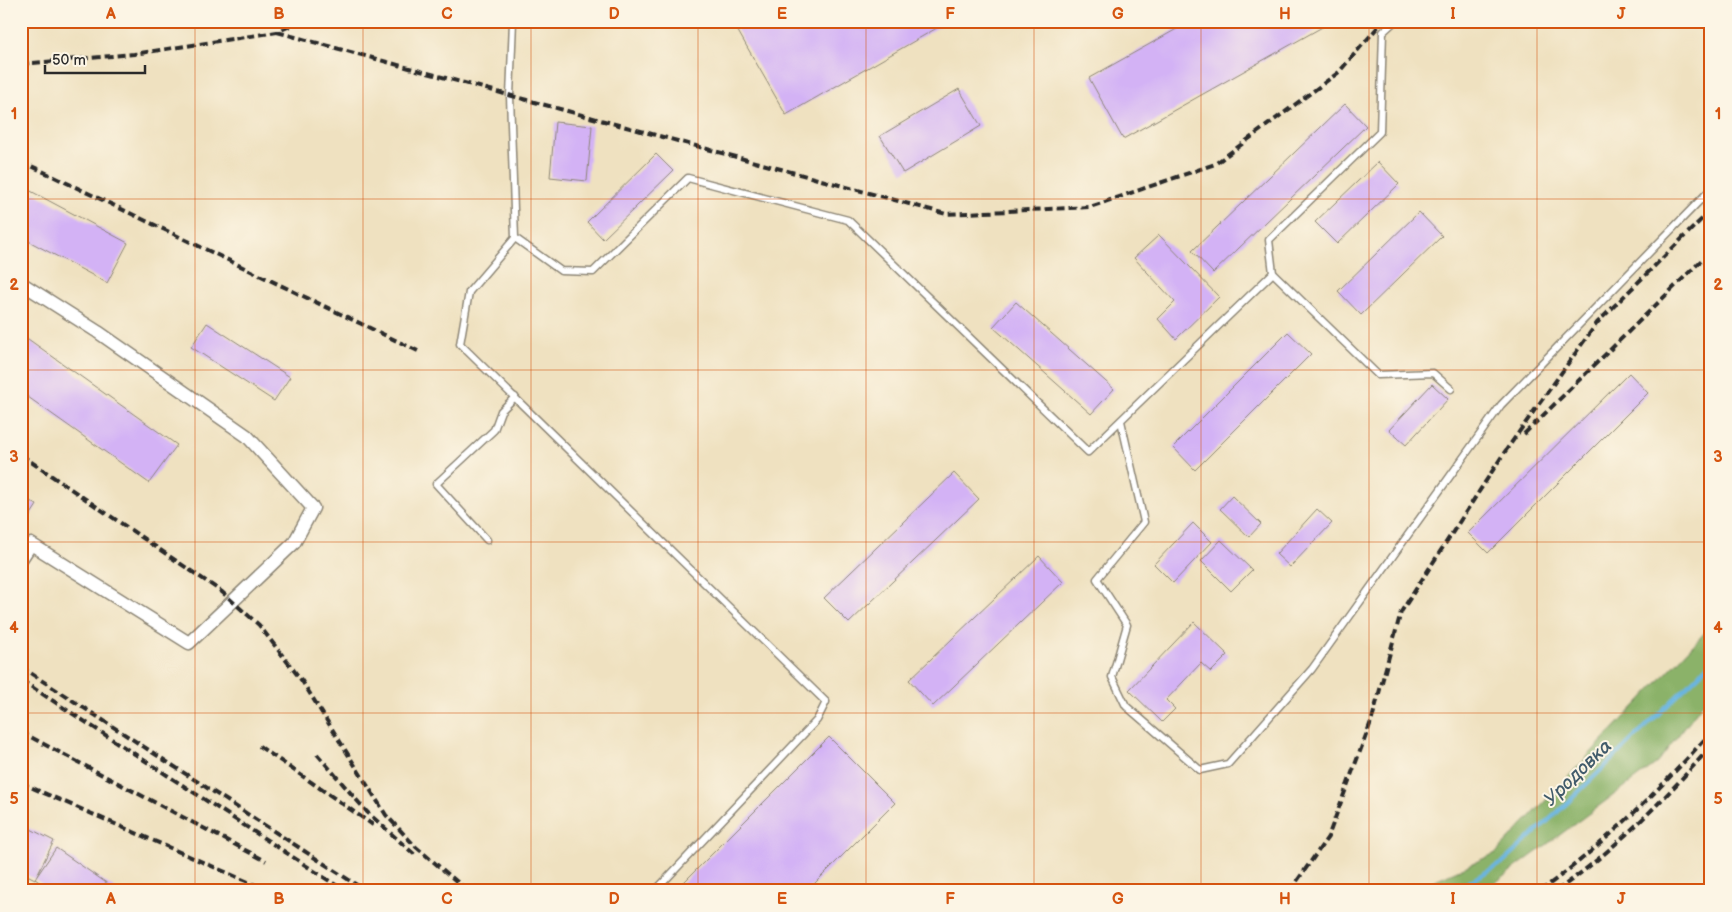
<svg xmlns="http://www.w3.org/2000/svg" width="1732" height="912" viewBox="0 0 1732 912" font-family="'Balsamiq Sans',sans-serif">
<style>
.forest{fill:#8bb269;stroke:#5b6e4a}
.lines{fill:none;stroke-linecap:round;stroke-linejoin:round}
.stream{stroke:#69b5e2;stroke-width:4}
.building{fill:#d3b2f5}
.service-casing{stroke:#8d8676;stroke-width:9}
.minor-casing{stroke:#8d8676;stroke-width:15}
.service{stroke:#fff;stroke-width:6}
.minor{stroke:#fff;stroke-width:12}
.rail{stroke:#2b2b2b;stroke-width:4;stroke-dasharray:8 4;stroke-linecap:butt}
.grid{fill:none;stroke:#d5540f;stroke-width:1;stroke-opacity:0.55}
.labels{text-anchor:middle;stroke-width:4;stroke-linejoin:round;paint-order:stroke}
.water-label{font-size:19px;font-style:italic;fill:#415b6b;stroke:#fcf5e5}
.neatline{fill:none;stroke:#d5540f;stroke-width:2}
.grid-label{font-size:16px;text-anchor:middle;font-weight:bold;fill:#d5540f}
</style>
<rect width="100%" height="100%" fill="#fcf5e5"/>
<filter id="ink" filterUnits="userSpaceOnUse"><feTurbulence type="fractalNoise" baseFrequency=".02" numOctaves="2"/><feDisplacementMap in="SourceGraphic" scale="10" xChannelSelector="R" yChannelSelector="G"/><feConvolveMatrix kernelMatrix="1 2 1 2 8 2 1 2 1" color-interpolation-filters="sRGB"/></filter>
<filter id="wash" filterUnits="userSpaceOnUse"><feTurbulence type="fractalNoise" baseFrequency=".0096" numOctaves="4" result="noise"/><feDisplacementMap in="SourceGraphic" scale="20" xChannelSelector="R" yChannelSelector="G"/><feGaussianBlur stdDeviation="1.12" result="paint"/><feColorMatrix in="noise" values="0 0 0 0 0 0 0 0 0 0 0 0 0 0 0 0 0 1.4 0 .05"/><feComposite in="paint" operator="in"/></filter>
<g filter="url(#wash)">
<rect width="100%" height="100%" fill="#efe1c0"/>
<path class="forest" d="M1711,626V693L1657,763L1484,891H1410L1496,853Z"/>
<g class="lines">
<path class="stream" d="M1453,891L1502,863L1562,808L1711,663"/>
</g>
<g id="blocks">
<g class="building">
<path d="M742,21H949L786,115L735,26Z"/>
<path d="M1191,21H1333L1123,139L1089,78Z"/>
<path d="M959,89L981,126L903,173L880,136Z"/>
<path d="M1345,104L1366,126L1213,273L1192,251Z"/>
<path d="M555,122L592,126L587,181L550,177Z"/>
<path d="M656,154L673,171L603,239L587,222Z"/>
<path d="M1378,162L1399,184L1337,244L1315,222Z"/>
<path d="M25,188L128,243L107,283L21,237V196Z"/>
<path d="M1419,212L1442,236L1361,315L1338,291Z"/>
<path d="M1159,235L1219,297L1176,339L1158,319L1175,302L1134,258Z"/>
<path d="M1016,302L1114,389L1091,414L993,327Z"/>
<path d="M207,323L290,377L274,401L191,347Z"/>
<path d="M1288,332L1311,354L1195,470L1173,447Z"/>
<path d="M21,334L177,445L149,483L21,392Z"/>
<path d="M1629,373L1648,393L1488,553L1468,533Z"/>
<path d="M1432,384L1448,399L1406,445L1389,430Z"/>
<path d="M954,473L979,499L849,623L824,598Z"/>
<path d="M21,496L37,505L21,530Z"/>
<path d="M1232,496L1261,524L1249,537L1220,509Z"/>
<path d="M1317,509L1332,523L1290,567L1276,554Z"/>
<path d="M1193,523L1212,542L1173,583L1154,564Z"/>
<path d="M1221,540L1252,570L1231,591L1201,561Z"/>
<path d="M1039,556L1063,582L933,706L909,680Z"/>
<path d="M1194,622L1228,655L1211,672L1201,663L1166,700L1175,709L1162,722L1129,690Z"/>
<path d="M829,737L895,803L807,891H675Z"/>
<path d="M21,824L54,841L35,879L21,872Z"/>
<path d="M56,848L118,891H52L35,879Z"/>
</g>
</g>
</g>
<g filter="url(#ink)">
<use href="#blocks" fill-opacity="0" stroke="#8d8676" stroke-width="1"/>
<g class="lines">
<g class="service-casing">
<g id="service">
<path d="M513,21L510,96L515,238L469,292L460,344L826,702L817,720L655,891"/>
<path d="M515,238L561,271L593,272L688,178L848,220L1088,452L1273,273L1269,240L1380,132L1383,32L1395,21"/>
<path d="M1273,273L1378,375L1433,373L1451,389"/>
<path d="M1121,421L1144,522L1097,579L1127,625L1112,677L1126,706L1200,770L1228,764L1312,669L1501,405L1711,189"/>
<path d="M487,540L436,484L494,430L501,411L515,397"/>
</g>
</g>
<g class="minor-casing">
<path id="minor" d="M21,283L98,332L247,436L313,508L294,543L189,643L31,544L21,559"/>
</g>
<use href="#service" class="service"/>
<use href="#minor" class="minor"/>
<g class="rail">
<path d="M277,32L946,214L1090,207L1215,164L1339,72L1383,21"/>
<path d="M21,64L134,54L277,32L301,21"/>
<path d="M21,161L418,351"/>
<path d="M1524,434L1711,251"/>
<path d="M21,455L222,592L259,625L302,681L386,815L416,847L468,891"/>
<path d="M21,667L366,891"/>
<path d="M21,680L345,891"/>
<path d="M21,732L266,861"/>
<path d="M259,746L373,825"/>
<path d="M317,754L367,812L415,855"/>
<path d="M21,783L269,891"/>
<path d="M1290,891L1328,837L1372,719L1401,612L1504,453L1597,323L1711,210"/>
<path d="M1540,891C1604,845 1659,791 1711,732"/>
<path d="M1556,891C1614,851 1665,799 1711,746"/>
</g>
</g>
</g>
<path class="grid" d="M195,21V891M363,21V891M531,21V891M698,21V891M866,21V891M1034,21V891M1201,21V891M1369,21V891M1537,21V891M21,199H1711M21,370H1711M21,542H1711M21,713H1711"/>
<g class="labels">
<g class="water-label">
<text transform="translate(1577 772) rotate(-44)" y="7">Уродовка</text>
</g>
</g>
<rect width="1732" height="912" fill="none" stroke="#fcf5e5" stroke-width="55"/>
<path d="M45 65v8h100v-8" fill="none" stroke="#2b2b2b" stroke-width="2.5"/>
<text x="52" y="65" font-size="15" fill="#2b2b2b" stroke="#fcf5e5" stroke-width="4" paint-order="stroke">50 m</text>
<rect x="28" y="28" width="1676" height="856" class="neatline"/>
<g class="grid-label">
<text x="111" y="19">A</text>
<text x="279" y="19">B</text>
<text x="447" y="19">C</text>
<text x="614" y="19">D</text>
<text x="782" y="19">E</text>
<text x="950" y="19">F</text>
<text x="1118" y="19">G</text>
<text x="1285" y="19">H</text>
<text x="1453" y="19">I</text>
<text x="1621" y="19">J</text>
<text x="14" y="119">1</text>
<text x="1718" y="119">1</text>
<text x="14" y="290">2</text>
<text x="1718" y="290">2</text>
<text x="14" y="462">3</text>
<text x="1718" y="462">3</text>
<text x="14" y="633">4</text>
<text x="1718" y="633">4</text>
<text x="14" y="804">5</text>
<text x="1718" y="804">5</text>
<text x="111" y="904">A</text>
<text x="279" y="904">B</text>
<text x="447" y="904">C</text>
<text x="614" y="904">D</text>
<text x="782" y="904">E</text>
<text x="950" y="904">F</text>
<text x="1118" y="904">G</text>
<text x="1285" y="904">H</text>
<text x="1453" y="904">I</text>
<text x="1621" y="904">J</text>
</g>
</svg>
